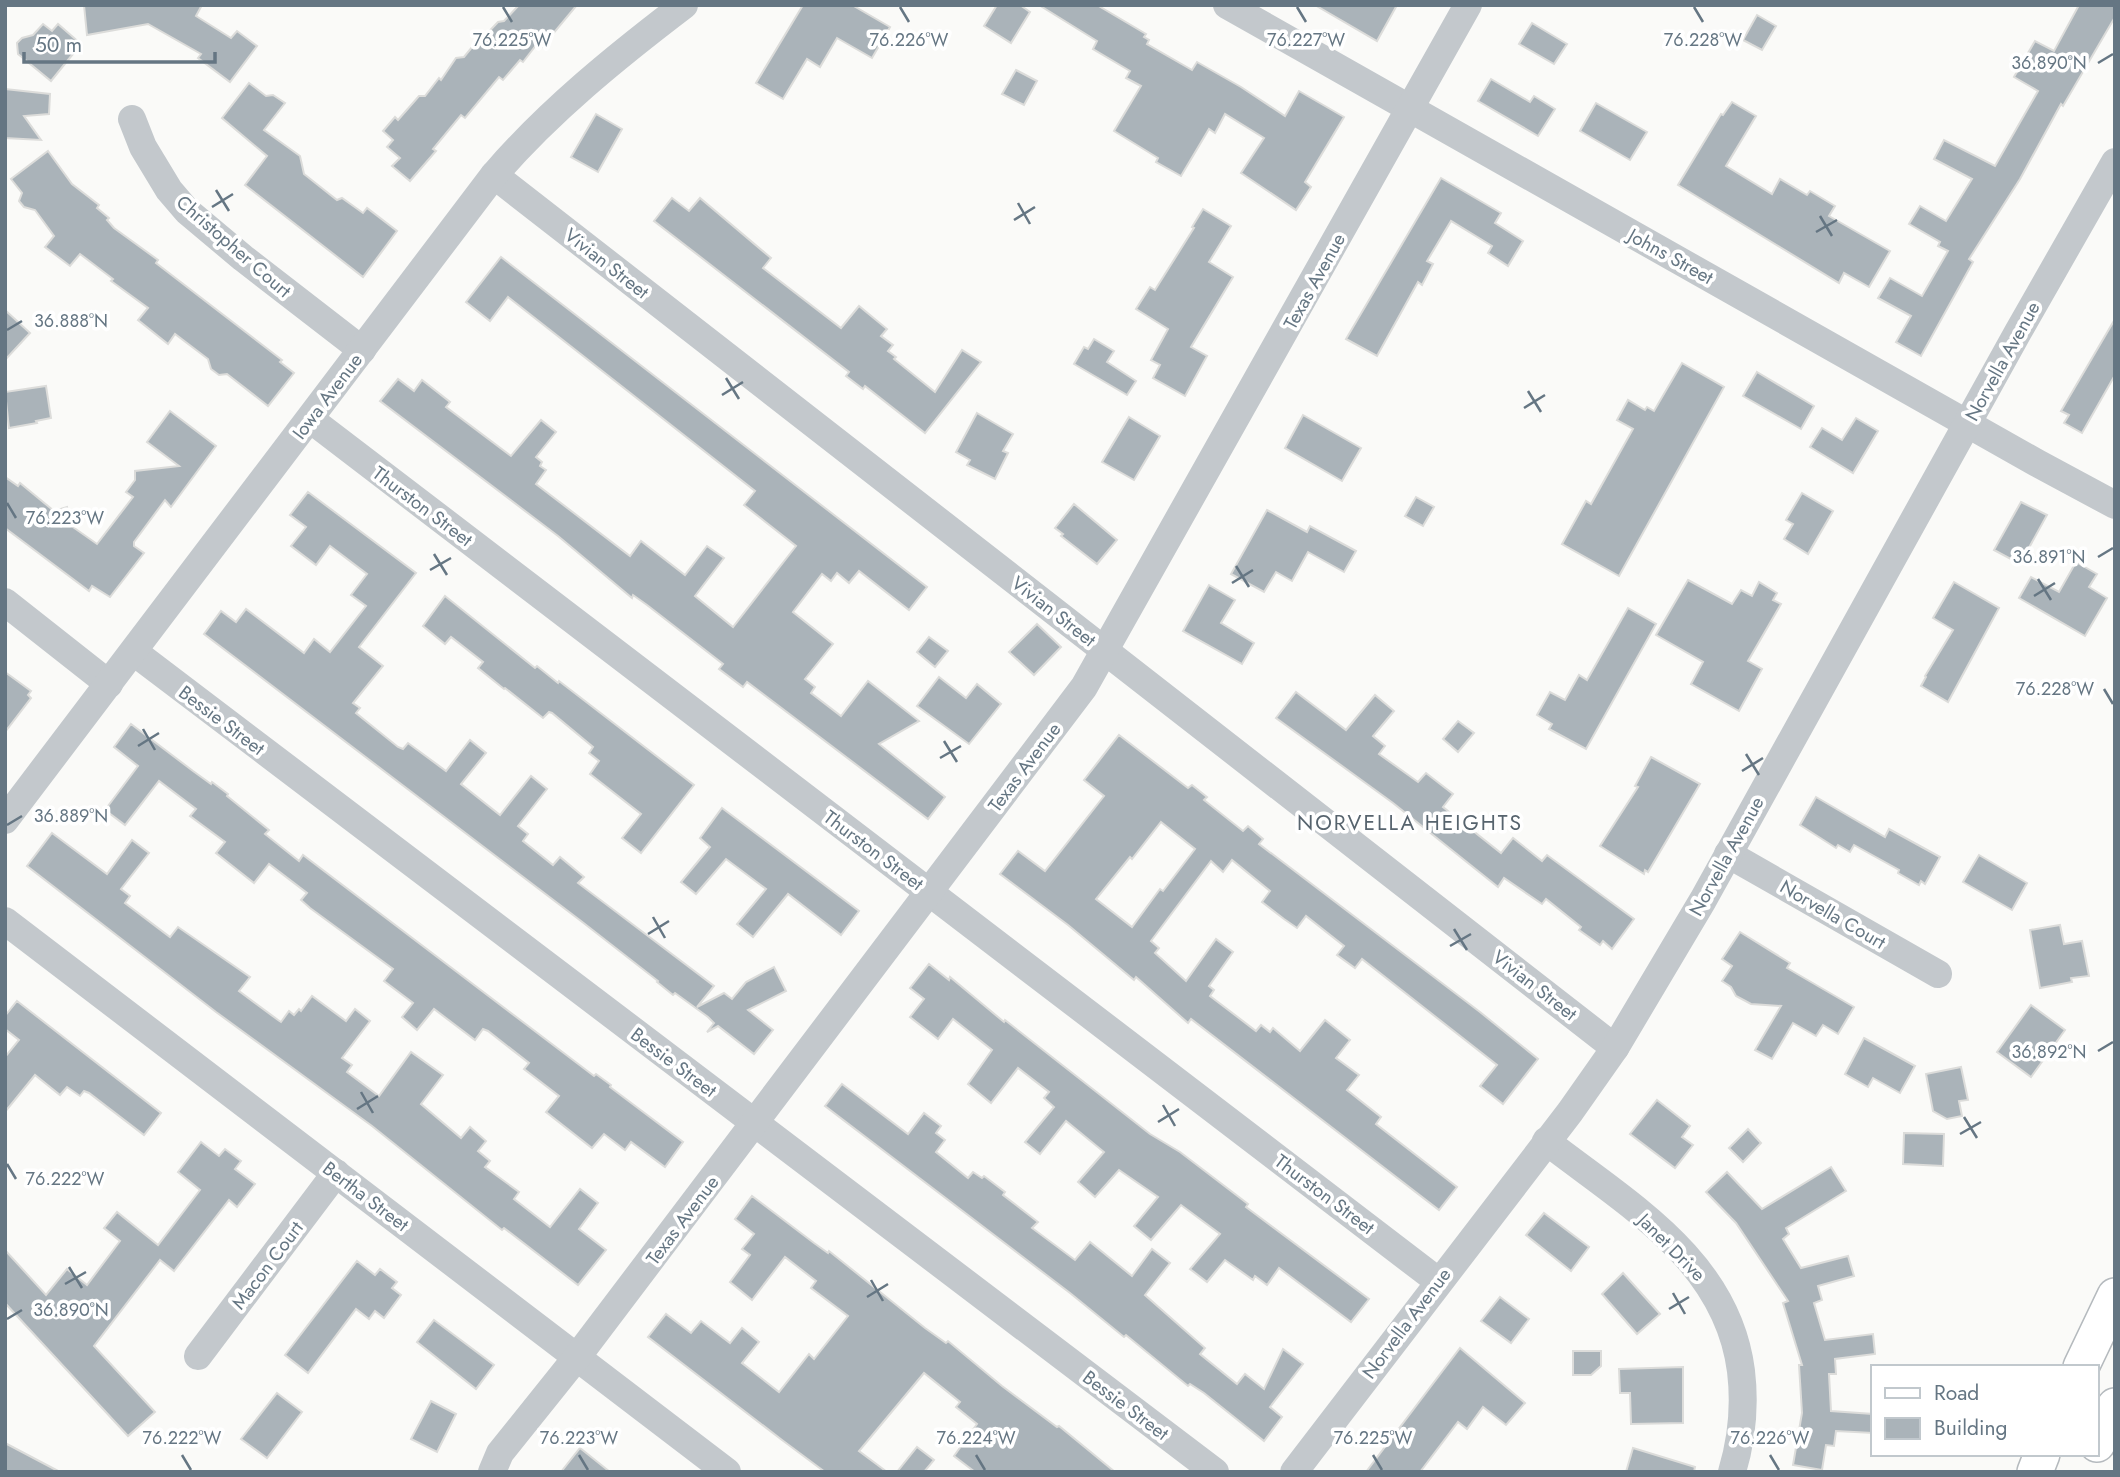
<svg xmlns="http://www.w3.org/2000/svg" width="2120" height="1477" viewBox="0 0 2120 1477" font-family="Jost,sans-serif">
<style>
.building{fill:#aab3b9;stroke:#dcdcda;stroke-width:2;fill-rule:evenodd}
.lines{fill:none;stroke-linecap:round;stroke-linejoin:round}
.major-casing{stroke:#b5babe;stroke-width:38}
.minor{stroke:#c3c8cc;stroke-width:28}
.major{stroke:#fff;stroke-width:35}
.ticks{fill:none;stroke:#657683;stroke-width:2.5}
.labels{text-anchor:middle;stroke-width:7;stroke-linejoin:round;paint-order:stroke}
.street-label{font-size:19px;fill:#657683;stroke:#fff}
.neighbourhood-label{font-size:21px;letter-spacing:2px;fill:#57646e;stroke:#fff}
.ticks-label{font-size:18px;text-anchor:middle;fill:#657683;stroke:#fff;stroke-width:7;stroke-linejoin:round;paint-order:stroke}
</style>
<rect width="100%" height="100%" fill="#fafaf8"/>
<g class="building">
<path d="M84,5H202L196,16L231,38L237,31L257,46L230,82L198,58L201,54L148,24L87,35Z"/>
<path d="M519,5H577L542,47L537,44L523,62L520,60L503,80L499,77L465,118L461,115L433,149L436,151L410,181L392,166L400,158L387,147L393,140L383,131L395,117L398,120L419,96H425L439,78L441,80L456,58L464,57L477,41L479,42L498,22L504,21Z"/>
<path d="M803,5H852L890,27L872,58L837,38L820,67L807,59L783,99L756,83Z"/>
<path d="M997,5H1020L1030,12L1011,43L984,26Z"/>
<path d="M1039,5H1097L1146,34L1144,37L1149,40L1147,44L1192,70L1197,62L1241,87L1285,116L1299,91L1344,117L1305,182L1311,187L1296,210L1241,173L1264,138L1225,114L1215,133L1209,129L1181,176L1156,162L1158,158L1114,131L1141,86L1126,78L1130,71L1093,49L1097,41Z"/>
<path d="M1315,5H1397L1377,41Z"/>
<path d="M2079,5H2115V17L2063,106L2061,104L2020,179L1969,259L1973,262L1921,356L1896,342L1911,316L1878,298L1890,278L1922,296L1948,251L1938,246L1940,242L1909,224L1920,206L1946,221L1972,179L1934,159L1944,140L1995,166L2038,91L2014,77L2035,41L2054,51Z"/>
<path d="M1757,15L1776,26L1762,50L1743,40Z"/>
<path d="M1532,23L1567,44L1554,64L1519,44Z"/>
<path d="M43,24L52,31L58,24L81,44L51,81L18,54L17,43L22,38L33,35Z"/>
<path d="M1016,70L1037,81L1024,105L1002,94Z"/>
<path d="M1491,79L1530,102L1534,96L1555,109L1538,136L1478,101Z"/>
<path d="M249,83L266,96L273,95L285,103L264,130L300,156L304,174L337,200L342,198L363,213L367,208L397,231L363,277L245,185L267,156L222,118Z"/>
<path d="M5,89L50,94L49,114L24,116L41,140L5,138Z"/>
<path d="M1732,102L1756,116L1726,166L1772,194L1780,179L1807,195L1810,191L1835,206L1829,216L1890,251L1869,287L1844,273L1839,283L1678,185L1721,114L1723,115Z"/>
<path d="M1596,103L1647,132L1630,160L1580,131Z"/>
<path d="M596,114L622,129L598,172L571,157Z"/>
<path d="M48,151L72,184L99,205L97,208L109,218L107,220L114,228L158,260L156,263L282,360L280,362L294,373L268,406L227,374L219,375L211,369L208,359L175,334L168,344L138,320L148,308L111,281L113,279L80,254L70,266L45,247L54,236L35,210L24,207L19,201L22,193L11,179Z"/>
<path d="M1441,178L1501,213L1495,223L1523,241L1508,266L1488,253L1492,246L1451,221L1427,261L1433,264L1422,285L1418,282L1377,356L1346,339Z"/>
<path d="M672,198L689,211L700,198L771,258L763,268L841,328L859,306L887,329L881,336L893,345L888,351L896,357L894,359L935,392L962,350L981,362L925,433L865,386L863,389L846,376L849,372L654,221Z"/>
<path d="M1203,209L1231,226L1209,262L1233,277L1191,347L1207,356L1185,396L1153,378L1160,365L1151,360L1168,329L1136,309L1150,287L1155,290L1194,228L1192,227Z"/>
<path d="M501,257L927,587L909,610L859,571L849,583L837,573L831,581L822,574L793,612L833,644L805,679L815,687L811,693L841,716L868,681L919,721L879,744L945,797L928,819L747,682L743,687L719,669L723,664L647,605L633,595L632,598L558,536L380,401L398,379L414,391L422,380L450,402L446,407L511,456L541,420L556,432L536,457L542,462L540,466L546,470L536,484L630,556L641,541L685,575L707,546L724,558L695,596L733,627L796,546L744,505L755,491L508,297L490,321L466,302Z"/>
<path d="M5,310L30,333L5,360Z"/>
<path d="M2115,319V375L2082,433L2064,423L2069,415L2061,411Z"/>
<path d="M1094,339L1114,351L1107,362L1136,381L1127,395L1074,364L1084,347L1088,349Z"/>
<path d="M1682,363L1724,387L1619,576L1562,544L1586,501L1591,504L1633,429L1617,420L1628,400L1645,410L1647,407L1654,411Z"/>
<path d="M1757,372L1814,406L1801,429L1743,396Z"/>
<path d="M46,386L51,418L36,421L37,423L9,428L5,392Z"/>
<path d="M170,411L216,446L171,507L165,500L134,542V546L144,553L110,597L92,586L89,591L5,528V477L18,486L20,483L54,511L67,507L70,525L97,544L133,497L126,492L135,480V471L179,466L147,442Z"/>
<path d="M977,413L1013,434L1003,451L1008,453L995,479L967,465L970,460L956,452Z"/>
<path d="M1303,415L1361,448L1342,481L1285,448Z"/>
<path d="M1129,417L1160,436L1134,480L1102,462Z"/>
<path d="M1856,418L1878,431L1853,473L1810,447L1822,428L1842,440Z"/>
<path d="M308,492L416,573L359,647L383,666L353,703L360,708L356,713L398,747L403,749L408,743L446,771L470,740L486,753L461,784L500,815L531,776L547,789L518,826L528,834L523,841L553,865L560,857L584,877L578,883L714,986L697,1007L724,993L732,999L746,982L774,967L786,991L748,1010L773,1030L754,1054L718,1026L707,1032L714,1023L708,1017L675,993L673,995L657,982L658,981L581,921L204,634L221,611L236,622L246,609L304,653L314,639L330,652L366,606L351,595L367,574L330,546L316,565L291,546L306,527L290,515Z"/>
<path d="M1802,493L1833,511L1808,554L1784,539L1793,524L1786,520Z"/>
<path d="M1416,497L1434,507L1423,526L1405,516Z"/>
<path d="M2021,502L2047,515L2020,564L1994,550Z"/>
<path d="M1074,504L1117,540L1097,564L1061,536L1063,534L1055,528Z"/>
<path d="M1267,510L1307,532L1310,526L1356,551L1344,572L1308,552L1292,581L1276,572L1264,592L1231,574Z"/>
<path d="M2076,562L2097,574L2089,587L2107,598L2085,636L2019,598L2031,577L2059,592Z"/>
<path d="M1688,580L1732,604L1741,590L1752,596L1759,582L1777,593L1773,600L1781,604L1748,661L1762,669L1739,711L1691,684L1703,662L1656,635Z"/>
<path d="M1954,582L1999,608L1948,702L1921,686L1926,677L1925,676L1953,630L1933,618Z"/>
<path d="M1209,585L1235,600L1221,623L1254,643L1242,664L1183,631Z"/>
<path d="M445,596L535,668L537,666L558,683L559,681L694,785L641,853L622,838L641,814L590,774L599,761L589,753L593,747L552,713L549,712L543,718L505,688L504,689L478,668L483,662L451,637L445,644L423,626Z"/>
<path d="M1628,608L1656,624L1586,749L1549,729L1552,724L1537,715L1550,692L1565,700L1579,675L1587,680Z"/>
<path d="M1037,624L1061,647L1034,675L1009,652Z"/>
<path d="M929,637L948,651L935,667L917,652Z"/>
<path d="M5,672L31,691L28,695L31,698L5,732Z"/>
<path d="M939,677L966,698L977,684L1001,704L969,744L917,706Z"/>
<path d="M1296,692L1346,730L1375,695L1394,711L1373,736L1385,746L1379,754L1418,782L1426,773L1453,794L1443,807L1501,853L1513,838L1542,861L1547,855L1634,919L1612,949L1603,941L1600,945L1579,930L1581,927L1546,899L1542,904L1504,878L1498,887L1393,803L1276,718Z"/>
<path d="M1458,721L1474,733L1458,752L1443,739Z"/>
<path d="M131,724L193,771L211,784L212,782L228,794L227,796L269,830L265,834L299,861L303,855L594,1076L596,1074L611,1085L610,1087L683,1142L665,1167L631,1142L625,1150L604,1134L592,1148L546,1112L559,1096L524,1069L529,1063L488,1031L483,1029L475,1040L434,1009L417,1030L402,1017L413,1003L384,981L393,969L310,908L301,900L307,893L269,864L254,883L216,853L225,842L190,816L196,809L159,781L125,825L105,810L138,766L114,747Z"/>
<path d="M1119,735L1188,788L1192,785L1207,797L1204,800L1243,831L1248,826L1263,839L1259,844L1480,1012L1538,1059L1503,1104L1480,1086L1497,1065L1362,959L1355,968L1337,955L1344,946L1306,916L1297,928L1284,919L1262,902L1270,891L1232,860L1223,872L1211,861L1151,941L1159,948L1155,953L1186,981L1216,939L1233,952L1209,986L1214,990L1210,996L1256,1031L1261,1025L1270,1032L1273,1028L1300,1051L1325,1020L1350,1040L1336,1058L1359,1075L1347,1090L1381,1117L1376,1124L1457,1187L1439,1210L1191,1019L1188,1023L1136,977L1134,980L1068,925L1000,874L1018,851L1045,871L1104,796L1084,780ZM1161,822L1195,849L1163,891L1160,889L1132,927L1096,899L1130,857L1132,859Z"/>
<path d="M1651,757L1700,784L1648,872L1645,870L1644,874L1600,846L1638,787L1635,786Z"/>
<path d="M1816,797L1885,837L1889,829L1940,857L1925,884L1921,881L1919,885L1898,873L1899,870L1854,845L1850,852L1838,845L1836,848L1800,825Z"/>
<path d="M722,808L859,911L841,935L788,894L753,937L737,924L766,889L726,859L696,894L681,882L710,847L700,838Z"/>
<path d="M52,833L107,874L132,840L149,853L121,889L130,896L125,903L170,937L178,927L250,977L239,991L278,1020L281,1022L289,1011L294,1015L299,1009L301,1011L312,996L346,1021L355,1009L370,1021L342,1058L352,1065L347,1072L379,1096L411,1052L443,1075L421,1104L461,1138L470,1127L486,1141L478,1151L490,1161L485,1167L519,1192L514,1199L550,1227L580,1189L598,1203L579,1229L606,1250L578,1285L504,1228L502,1230L372,1126L216,1012L27,866Z"/>
<path d="M1979,855L2027,883L2012,910L1963,882Z"/>
<path d="M2060,925L2064,944L2082,941L2089,976L2071,978L2072,982L2040,988L2030,930Z"/>
<path d="M1740,932L1790,963L1787,968L1854,1007L1838,1034L1823,1025L1816,1036L1793,1023L1772,1059L1755,1050L1781,1006L1751,1004L1736,996L1731,987L1722,981L1732,966L1722,959Z"/>
<path d="M929,964L949,980L950,977L1004,1022L1005,1020L1150,1134L1180,1152L1248,1204L1246,1207L1369,1299L1351,1322L1279,1268L1267,1285L1255,1276L1253,1280L1225,1260L1207,1282L1190,1269L1220,1234L1181,1205L1151,1240L1134,1226L1158,1197L1119,1170L1095,1197L1078,1182L1104,1152L1066,1121L1040,1154L1025,1142L1054,1107L1044,1098L1049,1092L1018,1068L991,1103L968,1084L992,1050L953,1019L938,1039L910,1017L924,999L910,988Z"/>
<path d="M17,1001L161,1113L144,1135L89,1093L84,1091L80,1096L67,1087L60,1095L35,1075L5,1112V1057L19,1040L5,1029V1016Z"/>
<path d="M2031,1005L2065,1030L2031,1077L1997,1052Z"/>
<path d="M1864,1038L1915,1066L1900,1093L1873,1078L1868,1087L1845,1074Z"/>
<path d="M1961,1067L1968,1100L1959,1101L1962,1116L1947,1119L1933,1111L1926,1074Z"/>
<path d="M842,1084L908,1134L924,1113L941,1126L936,1133L945,1140L936,1152L968,1178L973,1172L982,1178L984,1176L1005,1192L1003,1195L1038,1222L1032,1228L1075,1260L1090,1242L1132,1276L1152,1249L1170,1263L1145,1295L1205,1348L1200,1354L1237,1384L1245,1374L1264,1389L1283,1349L1303,1364L1270,1407L1282,1417L1264,1441L1204,1393L1190,1384L1188,1386L1126,1335L1124,1337L1070,1293L825,1106Z"/>
<path d="M1657,1100L1690,1126L1682,1137L1693,1145L1675,1168L1630,1134Z"/>
<path d="M1748,1129L1761,1143L1743,1162L1729,1148Z"/>
<path d="M1904,1133L1944,1134L1943,1166L1903,1164Z"/>
<path d="M201,1142L219,1156L225,1149L241,1161L235,1169L255,1184L237,1207L229,1200L174,1271L160,1260L94,1346L155,1412L128,1436L5,1303V1250L46,1295L67,1269L87,1285L120,1241L104,1228L117,1212L158,1245L200,1190L178,1172Z"/>
<path d="M1831,1167L1846,1191L1786,1228L1789,1234L1783,1239L1801,1268L1848,1256L1854,1276L1818,1286L1822,1300L1814,1303L1825,1340L1873,1334L1875,1354L1835,1359L1836,1374H1829L1831,1411L1873,1414V1433L1836,1431L1834,1446L1826,1445L1822,1470L1793,1465L1802,1413L1799,1365H1802L1783,1303L1788,1301L1736,1223L1706,1192L1727,1172L1762,1209Z"/>
<path d="M752,1196L814,1243L828,1253L829,1251L925,1328L946,1343L948,1341L1002,1386L1057,1427L1059,1426L1115,1472H975L954,1456L977,1424L956,1407L960,1402L924,1373L859,1451L887,1472H825L782,1440L648,1337L666,1314L691,1333L701,1321L730,1343L742,1328L759,1342L742,1363L779,1392L809,1354L814,1359L848,1316L811,1288L816,1281L785,1257L752,1300L730,1282L750,1255L742,1249L754,1234L735,1219Z"/>
<path d="M1544,1213L1589,1247L1571,1271L1526,1235Z"/>
<path d="M357,1261L375,1275L380,1269L397,1282L392,1288L401,1295L384,1318L375,1311L369,1319L356,1309L308,1373L285,1355Z"/>
<path d="M1623,1273L1660,1314L1637,1334L1602,1294Z"/>
<path d="M1500,1297L1529,1319L1511,1343L1481,1321Z"/>
<path d="M434,1320L494,1365L476,1389L417,1342Z"/>
<path d="M1460,1348L1525,1403L1506,1425L1483,1407L1467,1429L1458,1422L1420,1472H1366Z"/>
<path d="M1573,1351H1601V1366L1591,1375H1573Z"/>
<path d="M1683,1367V1423L1631,1424L1630,1393H1620L1619,1369Z"/>
<path d="M277,1393L302,1412L267,1458L241,1439Z"/>
<path d="M431,1401L456,1414L437,1452L411,1439Z"/>
<path d="M5,1443L60,1472H5Z"/>
<path d="M917,1447L934,1460L924,1472H897Z"/>
<path d="M580,1448L610,1472H561Z"/>
<path d="M1633,1448L1695,1467L1694,1472H1626Z"/>
</g>
<g class="lines">
<g class="major-casing">
<g id="major">
<path d="M2081,1367L2115,1296"/>
<path d="M2097,1444L2115,1406"/>
<path d="M2035,1472L2042,1454"/>
</g>
</g>
<g class="minor">
<path d="M1227,5L2037,463L2115,505"/>
<path d="M132,119L143,147L169,190L187,211L243,258L362,350"/>
<path d="M494,175L1615,1048"/>
<path d="M310,419L1438,1281"/>
<path d="M5,602L109,684"/>
<path d="M134,652L1215,1472"/>
<path d="M5,820L494,175C549,111 617,56 684,5"/>
<path d="M1728,854L1938,974"/>
<path d="M5,921L727,1472"/>
<path d="M1546,1141C1627,1204 1727,1260 1741,1371C1745,1405 1742,1439 1732,1472"/>
<path d="M198,1356L336,1173"/>
<path d="M492,1472L500,1453L577,1357L1084,687L1468,5"/>
<path d="M1294,1472L1570,1112L1615,1048L1703,900L2018,332L2115,162"/>
</g>
<use href="#major" class="major"/>
</g>
<path class="ticks" d="M503,7L512,22M900,7L909,22M1297,7L1306,22M1694,7L1703,22M2098,63L2113,54M216,190L229,211M1018,203L1030,224M212,207L233,194M1820,216L1832,236M1014,220L1035,207M1816,232L1837,220M7,330L22,321M726,378L739,399M1528,391L1541,412M722,395L743,382M1524,408L1545,395M7,503L16,518M434,554L447,575M2098,557L2113,548M1236,566L1249,587M430,570L451,558M2038,579L2051,600M1232,583L1253,570M2034,596L2055,583M2104,689L2113,704M143,729L155,750M944,741L957,762M138,746L159,733M1746,754L1759,775M940,758L961,746M1742,771L1763,758M7,825L22,816M653,917L665,938M1454,929L1467,950M648,934L669,921M1450,946L1471,934M2098,1051L2113,1042M361,1092L373,1113M1163,1105L1175,1126M357,1109L378,1096M1964,1117L1977,1138M1158,1122L1179,1109M1960,1134L1981,1122M7,1164L16,1179M69,1267L82,1288M871,1280L883,1301M65,1284L86,1272M1673,1293L1685,1314M867,1297L888,1284M1669,1309L1689,1297M7,1319L22,1310M182,1455L191,1470M579,1455L588,1470M976,1455L985,1470M1373,1455L1382,1470M1770,1455L1779,1470"/>
<g class="labels">
<g class="street-label">
<text transform="translate(234 246) rotate(41)" y="7">Christopher Court</text>
<text transform="translate(1671 256) rotate(29)" y="7">Johns Street</text>
<text transform="translate(607 263) rotate(38)" y="7">Vivian Street</text>
<text transform="translate(1314 281) rotate(-61)" y="7">Texas Avenue</text>
<text transform="translate(2002 361) rotate(-61)" y="7">Norvella Avenue</text>
<text transform="translate(327 396) rotate(-53)" y="7">Iowa Avenue</text>
<text transform="translate(423 506) rotate(37)" y="7">Thurston Street</text>
<text transform="translate(1054 611) rotate(38)" y="7">Vivian Street</text>
<text transform="translate(222 720) rotate(37)" y="7">Bessie Street</text>
<text transform="translate(1024 767) rotate(-53)" y="7">Texas Avenue</text>
<text transform="translate(874 850) rotate(37)" y="7">Thurston Street</text>
<text transform="translate(1726 856) rotate(-61)" y="7">Norvella Avenue</text>
<text transform="translate(1833 914) rotate(30)" y="7">Norvella Court</text>
<text transform="translate(1535 985) rotate(38)" y="7">Vivian Street</text>
<text transform="translate(674 1062) rotate(37)" y="7">Bessie Street</text>
<text transform="translate(1325 1194) rotate(37)" y="7">Thurston Street</text>
<text transform="translate(366 1196) rotate(37)" y="7">Bertha Street</text>
<text transform="translate(682 1220) rotate(-53)" y="7">Texas Avenue</text>
<text transform="translate(1672 1247) rotate(45)" y="7">Janet Drive</text>
<text transform="translate(267 1265) rotate(-53)" y="7">Macon Court</text>
<text transform="translate(1406 1323) rotate(-53)" y="7">Norvella Avenue</text>
<text transform="translate(1126 1405) rotate(37)" y="7">Bessie Street</text>
</g>
<g class="neighbourhood-label">
<text x="1410" y="830">NORVELLA HEIGHTS</text>
</g>
</g>
<g class="ticks-label">
<text x="909" y="46">76.226°W</text>
<text x="1306" y="46">76.227°W</text>
<text x="1703" y="46">76.228°W</text>
<text x="512" y="46">76.225°W</text>
<text x="2049" y="69">36.890°N</text>
<text x="71" y="327">36.888°N</text>
<text x="65" y="524">76.223°W</text>
<text x="2049" y="563">36.891°N</text>
<text x="2055" y="695">76.228°W</text>
<text x="71" y="822">36.889°N</text>
<text x="2049" y="1058">36.892°N</text>
<text x="65" y="1185">76.222°W</text>
<text x="71" y="1316">36.890°N</text>
<text x="182" y="1444">76.222°W</text>
<text x="579" y="1444">76.223°W</text>
<text x="976" y="1444">76.224°W</text>
<text x="1373" y="1444">76.225°W</text>
<text x="1770" y="1444">76.226°W</text>
</g>
<rect width="2120" height="1477" fill="none" stroke="#657683" stroke-width="14"/>
<rect x="1871" y="1365" width="228" height="91" fill="#ffffff" stroke="#c1c8cd" stroke-width="2"/>
<rect x="1885" y="1388" width="35" height="10" fill="#ffffff" stroke="#c1c8cd" stroke-width="2"/>
<text x="1934" y="1400" font-size="21" fill="#657683">Road</text>
<rect x="1885" y="1418" width="35" height="21" fill="#aab3b9" stroke="#c1c8cd" stroke-width="2"/>
<text x="1934" y="1435" font-size="21" fill="#657683">Building</text>
<path d="M24 52v10h191v-10" fill="none" stroke="#657683" stroke-width="3.5"/>
<text x="35" y="52" font-size="21" fill="#657683" stroke="#ffffff" stroke-width="5" paint-order="stroke">50 m</text>
</svg>
